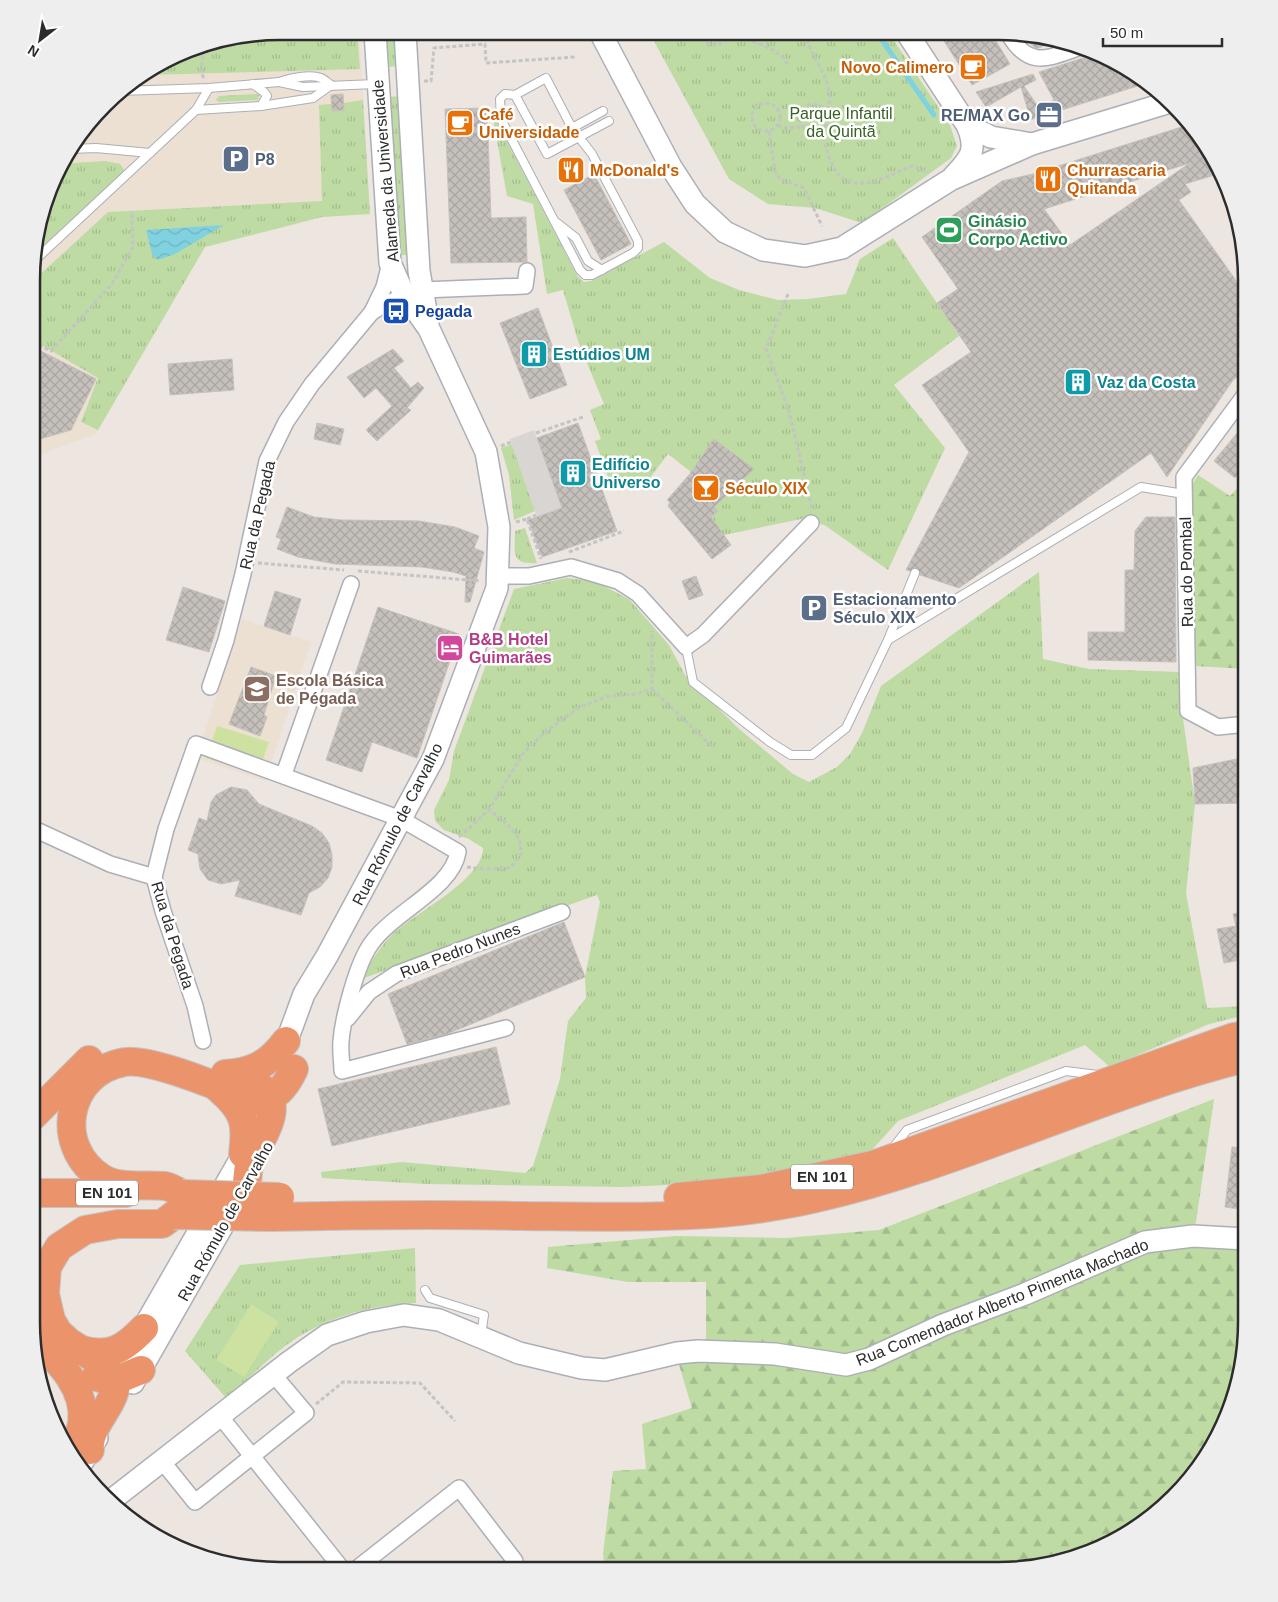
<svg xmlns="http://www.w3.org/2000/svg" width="1278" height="1602" viewBox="0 0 1278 1602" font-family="Arial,sans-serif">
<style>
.education{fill:#ebe0d2}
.grass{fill:url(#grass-tufts)}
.forest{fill:url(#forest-firs)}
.pitch{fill:#cde1a1}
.plaza{fill:#d8d5d2}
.water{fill:url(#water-waves)}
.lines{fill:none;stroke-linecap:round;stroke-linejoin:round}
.stream{stroke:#80d2e0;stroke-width:5}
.building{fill:url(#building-cross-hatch);stroke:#c7c1ba;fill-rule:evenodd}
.lane-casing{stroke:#acafb6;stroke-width:10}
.street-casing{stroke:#acafb6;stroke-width:18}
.secondary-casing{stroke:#acafb6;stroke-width:24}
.highway-casing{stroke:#c4c4c4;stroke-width:30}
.path{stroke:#c4c4c4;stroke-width:3;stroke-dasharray:4 2.5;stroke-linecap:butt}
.lane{stroke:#fff;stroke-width:8}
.street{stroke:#fff;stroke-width:15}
.secondary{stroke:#fff;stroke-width:21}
.highway{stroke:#eb946c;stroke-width:28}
.highway-bridge-casing{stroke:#c4c4c4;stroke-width:30;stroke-linecap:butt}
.highway-bridge{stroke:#eb946c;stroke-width:28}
.labels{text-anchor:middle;stroke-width:5;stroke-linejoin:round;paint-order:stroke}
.shield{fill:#fff;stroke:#6b6b6b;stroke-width:1}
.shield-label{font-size:15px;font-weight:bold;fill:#2c2c2c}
.food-label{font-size:16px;font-weight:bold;fill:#c56008;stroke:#fff;text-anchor:start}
.park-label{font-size:16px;fill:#386124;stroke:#fff}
.service-label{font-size:16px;font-weight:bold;fill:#4e5e75;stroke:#fff;text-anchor:start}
.street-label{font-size:16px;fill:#2c2c2c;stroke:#fff}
.leisure-label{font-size:16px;font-weight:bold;fill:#27864d;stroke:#fff;text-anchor:start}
.transit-label{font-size:16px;font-weight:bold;fill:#164399;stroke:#fff;text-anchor:start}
.culture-label{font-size:16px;font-weight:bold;fill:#0d838f;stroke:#fff;text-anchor:start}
.hotel-label{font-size:16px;font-weight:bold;fill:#b23c85;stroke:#fff;text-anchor:start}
.education-label{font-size:16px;font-weight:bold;fill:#785e54;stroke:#fff;text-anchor:start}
.rim{fill:none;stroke:#2c2c2c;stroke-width:2.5}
</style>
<defs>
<pattern id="grass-tufts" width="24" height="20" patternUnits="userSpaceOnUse" patternTransform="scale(1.25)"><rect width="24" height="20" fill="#bddba3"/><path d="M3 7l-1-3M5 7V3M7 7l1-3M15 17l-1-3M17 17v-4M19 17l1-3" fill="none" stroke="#a3bc8c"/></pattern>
<pattern id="forest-firs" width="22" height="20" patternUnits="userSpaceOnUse" patternTransform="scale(1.25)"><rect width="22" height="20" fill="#bddba3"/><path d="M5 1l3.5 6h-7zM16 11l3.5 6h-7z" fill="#a3bc8c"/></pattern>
<pattern id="water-waves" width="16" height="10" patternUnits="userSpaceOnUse" patternTransform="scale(1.25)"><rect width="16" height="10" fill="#80d2e0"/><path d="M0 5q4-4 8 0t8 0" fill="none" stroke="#6fb4c0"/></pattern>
<pattern id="building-cross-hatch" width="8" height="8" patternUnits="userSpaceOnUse" patternTransform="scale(1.25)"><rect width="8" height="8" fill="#c5c0bb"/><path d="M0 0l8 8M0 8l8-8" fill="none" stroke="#a9a5a1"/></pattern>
</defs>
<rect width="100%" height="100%" fill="#ece5e0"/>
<g class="education">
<path d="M280,31H359L370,214L322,217L205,247L96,434L33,457V247L64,156L116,93L200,45Z"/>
<path d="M242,619L311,642L265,781L196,758Z"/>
</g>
<g class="grass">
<path d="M280,31H357L360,69L146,75L200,45Z"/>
<path d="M383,32H400L401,66L384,67Z"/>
<path d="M649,32L889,33L950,125L957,146L951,158L862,223L815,208L768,204L729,179Z"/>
<path d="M257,94L259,95L258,100L219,102L216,100L219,96Z"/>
<path d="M401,96L410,255H397L388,97Z"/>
<path d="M363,100L370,214L322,217L205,247L98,430L81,422L98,378L33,340V281L108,212L322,201L319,105L332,104V111L344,110V103Z"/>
<path d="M492,113L578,277L584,282L591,281L664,242L710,278L739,290L778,300L808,299L846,294L860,259L893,238L959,336L894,385L945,448L888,570L826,526L806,518L724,535L711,517L714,507L753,469L714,439L691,472L668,454L649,479L611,484L595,441L601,439L590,410L604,404L578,341L563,290L547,294L533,204L507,196Z"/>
<path d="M105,161L120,164L125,171L33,255V247L58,174L73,163Z"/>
<path d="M512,444L535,511L514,520L509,475L501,448Z"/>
<path d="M525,528L537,563C510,565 515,552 515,531Z"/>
<path d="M1039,572L1043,659L1089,669L1180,672L1181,704L1195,804L1186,893L1207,1008L1246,1006V1015L1209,1024L1110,1067L1085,1045L898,1121L863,1160L711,1183L624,1187L426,1184L322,1178L321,1172L401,1162L525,1173L533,1166L560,1079L568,1021L586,998L585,977L600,902L597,895L361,979C370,962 382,944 395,932C417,912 484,878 483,848L469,839L444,830L435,821L434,810L449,780L454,751L514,589L567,578L595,581L630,600L669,645L685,675L738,728L793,774L809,782L837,767L850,754L862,733L881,686Z"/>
<path d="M415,1248L416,1303C369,1305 322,1318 284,1347C264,1362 246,1382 227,1399L185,1351L240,1265Z"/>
</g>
<g class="forest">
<path d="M1198,475L1230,496L1247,478V669L1194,666L1192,485Z"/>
<path d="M1214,1099L1194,1235L1246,1239C1246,1272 1249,1305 1246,1338C1239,1443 1164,1533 1063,1562C1048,1567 1030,1568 1014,1570H605L603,1554L613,1471L646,1469L642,1424L692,1408L677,1358L706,1346V1282H628L547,1268L548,1247L675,1236L786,1238L879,1230Z"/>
</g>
<g class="pitch">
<path d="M217,726L269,742L258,774L206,758Z"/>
<path d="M251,1304L279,1322L244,1377L216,1360Z"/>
</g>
<path class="plaza" d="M534,430L562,508L537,517L510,439Z"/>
<path class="water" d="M224,225L175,254L158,260L152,254L146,230Z"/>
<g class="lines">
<path class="stream" d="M877,33L934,115"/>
</g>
<g class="building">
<path d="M939,33H991L1010,64L972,85Z"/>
<path d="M1020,33H1031L1055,40L1039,48H1035Z"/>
<path d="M1099,53L1137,73L1147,83L1027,121L1025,116L1029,114L1021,87L986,107L976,92L1033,74L1036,80L1024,86L1039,108L1054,100L1039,72Z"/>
<path d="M343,94L344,110L332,111L331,95Z"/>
<path d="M487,108L491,218L526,217L527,262L451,263L445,109Z"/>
<path d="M1191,124L1214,156L1221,173L1185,184L1191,192L1179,200L1247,296V370L1233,380L1167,477L1151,453L959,588L920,575L917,568L910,571L906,570L969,452L922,385L971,352L937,303L958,289L922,237L1002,181L1033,174ZM1190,163L1070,245L1044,209Z"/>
<path d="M594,174L631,244L601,260L564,190Z"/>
<path d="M538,308L567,385L530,399L500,323Z"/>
<path d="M33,347L96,379L71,430L33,441Z"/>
<path d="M393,349L404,361L394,368L411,388L418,382L424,388L407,408L411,410L377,441L366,430L392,406L376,388L364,398L347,377Z"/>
<path d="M232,359L234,390L170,395L168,364Z"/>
<path d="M1247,421V464L1235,478L1214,461Z"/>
<path d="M317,423L344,429L340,445L314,439Z"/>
<path d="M578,423L617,531L542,557L528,520L562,508L537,438Z"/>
<path d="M714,439L754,469L714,507L718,511L711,517L731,545L712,559L668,506L670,502L667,500L689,475Z"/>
<path d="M287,507L314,517L341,520L419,521L455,527L479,536L474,548L484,552L470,602H465L466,576L453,572L422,567L335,564L298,557L277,549L281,539L276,537Z"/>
<path d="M1146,517H1175L1176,662L1088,660V632H1125V570H1134L1135,531Z"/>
<path d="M696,576L703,595L689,600L682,581Z"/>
<path d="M183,587L225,601L209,652L166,640Z"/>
<path d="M275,591L301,599L290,635L264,626Z"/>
<path d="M378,607L459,634L417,758L372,742L362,772L326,760Z"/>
<path d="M251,667L276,676L264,715L267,717L260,736L229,724Z"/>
<path d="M1246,757V803L1195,804L1193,768Z"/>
<path d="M231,787L247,790L259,804L312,826L322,833L329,843L332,855V867L328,878L320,887L309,893L301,915L235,896L240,880L221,884L208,880L200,869L198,854L188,850L199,818L207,821L211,802L216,795Z"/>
<path d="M1246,911V959L1224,963L1217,929L1236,926L1233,914Z"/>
<path d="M564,922L585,977L447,1034L407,1044L388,994Z"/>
<path d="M496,1047L510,1104L332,1146L318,1089Z"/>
<path d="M1232,1147L1246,1148V1210L1225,1207Z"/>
</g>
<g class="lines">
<g class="lane-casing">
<g id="lane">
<path d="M279,82L303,87L376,84"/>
<path d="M253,84L264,92L267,96L261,106"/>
<path d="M120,91L209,88L279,82C290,78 310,74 321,78C324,79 328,83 331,85"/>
<path d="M515,95L505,94L500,99L501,119L580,270L585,275H592L633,253L638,248V241L592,154L572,128"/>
<path d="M196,110L261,106L313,98L331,85"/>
<path d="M603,111L572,128L546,78L515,95L547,154L609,121"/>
<path d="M70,149L96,148L150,153"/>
<path d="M557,223L576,238L588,261L602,270"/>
<path d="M33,262L196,110L209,88"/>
<path d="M888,640L915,573"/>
<path d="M686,647L693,682L770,742L791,755H812L846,728L888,640L1141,487L1184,494"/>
<path d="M892,1149L907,1130L1066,1071L1098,1075"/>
<path d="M425,1290L430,1298L484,1315L481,1335"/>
</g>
</g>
<g class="street-casing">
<g id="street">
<path d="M1008,33C1029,70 1048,58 1081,47"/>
<path d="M372,312L385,304L422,290L525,286L527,271"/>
<path d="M497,576H529L571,567L618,581L638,594L686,647L703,635L811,523"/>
<path d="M210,687L226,640L243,574L267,461L286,422L312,384L372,312L384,287L390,263"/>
<path d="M1247,724L1218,727L1188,711L1184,477L1247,392"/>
<path d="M284,774L351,584"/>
<path d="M32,828L110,864L154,877"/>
<path d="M348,1018L369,992L396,974L562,912"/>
<path d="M203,1041L195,1006L163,911L154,877L166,829L196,744L401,819L458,852C452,889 394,911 371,944C357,963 343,1017 341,1041C340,1051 342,1061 342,1071L506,1028"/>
<path d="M220,1416L343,1570"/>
<path d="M162,1461L195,1502L306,1413L273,1374"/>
<path d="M355,1570L459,1488L515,1561"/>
</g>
</g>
<g class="secondary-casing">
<g id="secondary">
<path d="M405,32L419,271L428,322"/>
<path d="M600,32L671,167L695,204L725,232L763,250L805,256L842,248L950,180L1032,144L1170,102"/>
<path d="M907,33L967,125C978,150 971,158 953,177"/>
<path d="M967,125L991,137L1032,144"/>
<path d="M282,1054L304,994L327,956L433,759L497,588L499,527L486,452L429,329L403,292L390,263L375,32"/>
<path d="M133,1383L234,1206"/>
<path d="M110,1386L249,1144"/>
<path d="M80,1466L97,1438"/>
<path d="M109,1502L289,1362L327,1335L366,1322L404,1315L439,1320L519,1353L582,1368L605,1370L677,1353L698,1351L775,1354L846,1365L869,1359L943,1325L1025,1294L1145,1242L1193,1236L1246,1239"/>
</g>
</g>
<g class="highway-casing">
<g id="highway">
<path d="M225,1074C253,1072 269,1064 286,1041"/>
<path d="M219,1089C244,1111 247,1122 243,1154"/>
<path d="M32,1117L89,1060"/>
<path d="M247,1182C248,1175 248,1168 250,1162C260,1139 288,1106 259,1086"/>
<path d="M32,1193H126"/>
<path d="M182,1194C177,1191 171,1187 165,1186C146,1184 119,1189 102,1178C52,1147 66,1072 125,1062C153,1058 225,1090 255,1101C276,1100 286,1086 294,1069"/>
<path d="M678,1197L761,1189L873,1165L1234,1037L1246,1035"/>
<path d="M271,1217C355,1215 439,1214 522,1216C621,1217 720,1221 817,1198C964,1164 1100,1094 1246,1058"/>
<path d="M33,1336C56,1359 87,1387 82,1423C81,1431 76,1441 73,1449"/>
<path d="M79,1349C109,1358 123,1350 144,1328"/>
<path d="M96,1377L114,1381L141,1370"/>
<path d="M90,1450C87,1428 113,1408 116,1385L106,1366L69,1342L58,1332L51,1320L45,1294L47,1267L59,1247L85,1230L118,1224H162L174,1215"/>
</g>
</g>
<g class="path">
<path d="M698,32C705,49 723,48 732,34"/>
<path d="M728,33C749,42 776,44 788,65"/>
<path d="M806,33C809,58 839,85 827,111"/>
<path d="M204,78L201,73L204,44"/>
<path d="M424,81H431L434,48L485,44L486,63L575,57"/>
<circle cx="766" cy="117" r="14"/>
<circle cx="814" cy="118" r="14"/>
<path d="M778,125L784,128L803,127"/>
<path d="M769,131L775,171L780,179L804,188L822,226"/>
<path d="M821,131C825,142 828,157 834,168C851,199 889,175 912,166L928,172"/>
<path d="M788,294L766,349L789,411L812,509"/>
<path d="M33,342L51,351L112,284L133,247L132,211"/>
<path d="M536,433L583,417"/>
<path d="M501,446L511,442"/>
<path d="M527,519L536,515"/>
<path d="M516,522L527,519L541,559"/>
<path d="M569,552L624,531"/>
<path d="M258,563L344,570"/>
<path d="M358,571L481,581"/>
<path d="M652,689L714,748"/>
<path d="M459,837L489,810L524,752L545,732L578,708L608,696L637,694L652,689V631"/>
<path d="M467,867L483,869L510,868L521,855L520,839L505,822L489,810"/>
<path d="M316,1404L343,1382L420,1383L455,1421"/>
</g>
<use href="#lane" class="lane"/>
<use href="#street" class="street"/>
<use href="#secondary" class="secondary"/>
<use href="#highway" class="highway"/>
<g class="highway-bridge-casing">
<g id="highway-bridge">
<path d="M182,1194L280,1197"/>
<path d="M174,1215L271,1217"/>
</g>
</g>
<use href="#highway-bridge" class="highway-bridge"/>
</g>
<defs>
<g id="cafe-square" transform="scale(1.4375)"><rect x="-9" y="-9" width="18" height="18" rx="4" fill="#e8710a" stroke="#fff"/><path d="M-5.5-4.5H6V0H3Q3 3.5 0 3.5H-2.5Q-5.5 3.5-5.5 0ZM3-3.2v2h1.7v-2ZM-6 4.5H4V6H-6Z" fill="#fff"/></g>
<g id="office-square" transform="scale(1.4375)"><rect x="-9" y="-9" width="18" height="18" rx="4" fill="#5c6f8a" stroke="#fff"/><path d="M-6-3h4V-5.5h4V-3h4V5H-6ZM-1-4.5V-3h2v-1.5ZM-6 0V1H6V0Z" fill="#fff"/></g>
<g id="parking-square" transform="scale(1.4375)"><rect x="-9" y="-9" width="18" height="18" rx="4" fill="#5c6f8a" stroke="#fff"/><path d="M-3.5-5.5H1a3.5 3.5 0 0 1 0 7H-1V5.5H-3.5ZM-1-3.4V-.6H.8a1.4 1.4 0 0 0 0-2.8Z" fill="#fff"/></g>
<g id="restaurant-square" transform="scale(1.4375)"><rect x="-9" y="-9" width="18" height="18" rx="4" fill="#e8710a" stroke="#fff"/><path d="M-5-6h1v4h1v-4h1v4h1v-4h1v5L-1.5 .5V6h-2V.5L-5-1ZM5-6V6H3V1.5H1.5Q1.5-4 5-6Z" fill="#fff"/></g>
<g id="stadium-square" transform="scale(1.4375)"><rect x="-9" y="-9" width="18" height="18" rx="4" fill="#2e9e5b" stroke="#fff"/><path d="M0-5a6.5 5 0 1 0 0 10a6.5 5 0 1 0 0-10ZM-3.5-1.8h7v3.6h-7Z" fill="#fff"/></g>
<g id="bus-square" transform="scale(1.4375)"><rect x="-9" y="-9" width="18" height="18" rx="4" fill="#1a4fb4" stroke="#fff"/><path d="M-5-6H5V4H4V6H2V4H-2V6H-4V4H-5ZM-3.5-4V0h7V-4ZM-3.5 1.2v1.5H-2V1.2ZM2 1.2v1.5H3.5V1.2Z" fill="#fff"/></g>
<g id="building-square" transform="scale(1.4375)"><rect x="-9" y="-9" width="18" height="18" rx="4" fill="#0f9aa8" stroke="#fff"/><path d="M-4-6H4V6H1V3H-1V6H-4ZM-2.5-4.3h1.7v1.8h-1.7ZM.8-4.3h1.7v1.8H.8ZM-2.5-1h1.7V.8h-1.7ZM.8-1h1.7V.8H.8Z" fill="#fff"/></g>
<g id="bar-square" transform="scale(1.4375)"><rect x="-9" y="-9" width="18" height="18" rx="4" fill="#e8710a" stroke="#fff"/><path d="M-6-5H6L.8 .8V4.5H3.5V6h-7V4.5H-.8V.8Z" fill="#fff"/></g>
<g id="hotel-square" transform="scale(1.4375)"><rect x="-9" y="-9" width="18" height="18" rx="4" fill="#d1479c" stroke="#fff"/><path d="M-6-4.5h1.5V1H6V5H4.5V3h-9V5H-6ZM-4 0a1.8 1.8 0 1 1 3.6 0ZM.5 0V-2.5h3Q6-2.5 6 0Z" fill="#fff"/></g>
<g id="school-square" transform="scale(1.4375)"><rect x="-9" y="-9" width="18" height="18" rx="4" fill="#8d6e63" stroke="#fff"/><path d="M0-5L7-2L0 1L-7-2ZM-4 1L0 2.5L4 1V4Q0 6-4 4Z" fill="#fff"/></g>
</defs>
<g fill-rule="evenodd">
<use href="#cafe-square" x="973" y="67"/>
<use href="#office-square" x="1049" y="115"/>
<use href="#cafe-square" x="460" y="123"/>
<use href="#parking-square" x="236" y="159"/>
<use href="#restaurant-square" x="571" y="170"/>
<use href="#restaurant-square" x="1048" y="179"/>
<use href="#stadium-square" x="949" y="230"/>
<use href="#bus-square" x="396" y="311"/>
<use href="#building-square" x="534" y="354"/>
<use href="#building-square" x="1078" y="382"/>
<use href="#building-square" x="573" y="473"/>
<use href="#bar-square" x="706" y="488"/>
<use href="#parking-square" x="814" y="608"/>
<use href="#hotel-square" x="450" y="648"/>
<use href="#school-square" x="257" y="689"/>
</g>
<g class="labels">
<g class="shield">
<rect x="791" y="1164.5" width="62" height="25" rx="4"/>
<rect x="76" y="1180.5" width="62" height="25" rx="4"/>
</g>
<g class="shield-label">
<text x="822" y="1182">EN 101</text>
<text x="107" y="1198">EN 101</text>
</g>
<g class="food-label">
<text x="954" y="73" text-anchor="end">Novo Calimero</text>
<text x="479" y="120">Café<tspan x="479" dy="18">Universidade</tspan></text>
<text x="590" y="176">McDonald's</text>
<text x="1067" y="176">Churrascaria<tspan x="1067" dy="18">Quitanda</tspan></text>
<text x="725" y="494">Século XIX</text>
</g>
<g class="park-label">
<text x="841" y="119">Parque Infantil<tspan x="841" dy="18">da Quintã</tspan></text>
</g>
<g class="service-label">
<text x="1030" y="121" text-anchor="end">RE/MAX Go</text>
<text x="255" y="165">P8</text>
<text x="833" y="605">Estacionamento<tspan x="833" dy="18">Século XIX</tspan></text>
</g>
<g class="street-label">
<text transform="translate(385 171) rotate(-95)" y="6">Alameda da Universidade</text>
<text transform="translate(257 515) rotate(-77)" y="6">Rua da Pegada</text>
<text transform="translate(1186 572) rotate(-91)" y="6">Rua do Pombal</text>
<text transform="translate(397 824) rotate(-63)" y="6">Rua Rómulo de Carvalho</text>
<text transform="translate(173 935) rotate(73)" y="6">Rua da Pegada</text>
<text transform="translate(460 950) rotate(-21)" y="6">Rua Pedro Nunes</text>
<text transform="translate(225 1221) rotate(-61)" y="6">Rua Rómulo de Carvalho</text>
<text transform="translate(1002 1302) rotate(-22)" y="6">Rua Comendador Alberto Pimenta Machado</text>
</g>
<g class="leisure-label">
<text x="968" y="227">Ginásio<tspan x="968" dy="18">Corpo Activo</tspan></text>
</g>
<g class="transit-label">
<text x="415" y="317">Pegada</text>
</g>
<g class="culture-label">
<text x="553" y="360">Estúdios UM</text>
<text x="1097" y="388">Vaz da Costa</text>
<text x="592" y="470">Edifício<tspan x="592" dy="18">Universo</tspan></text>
</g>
<g class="hotel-label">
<text x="469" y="645">B&amp;B Hotel<tspan x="469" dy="18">Guimarães</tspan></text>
</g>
<g class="education-label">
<text x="276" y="686">Escola Básica<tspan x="276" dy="18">de Pégada</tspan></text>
</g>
</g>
<path d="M0 0H1278V1602H0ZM280 40H998A240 240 0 0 1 1238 280V1322A240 240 0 0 1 998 1562H280A240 240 0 0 1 40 1322V280A240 240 0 0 1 280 40Z" fill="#eee" fill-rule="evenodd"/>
<path class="rim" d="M280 40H998A240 240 0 0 1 1238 280V1322A240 240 0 0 1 998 1562H280A240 240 0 0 1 40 1322V280A240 240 0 0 1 280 40Z"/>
<g transform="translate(40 40) rotate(211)" stroke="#ffffff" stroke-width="4" paint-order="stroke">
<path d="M0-4L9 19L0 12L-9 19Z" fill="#2c2c2c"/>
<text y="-8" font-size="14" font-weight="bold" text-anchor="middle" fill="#2c2c2c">N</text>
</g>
<path d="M1103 38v8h119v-8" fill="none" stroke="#2c2c2c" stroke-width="2.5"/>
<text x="1110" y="38" font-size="15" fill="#2c2c2c" stroke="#ffffff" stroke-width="4" paint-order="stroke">50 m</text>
</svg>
